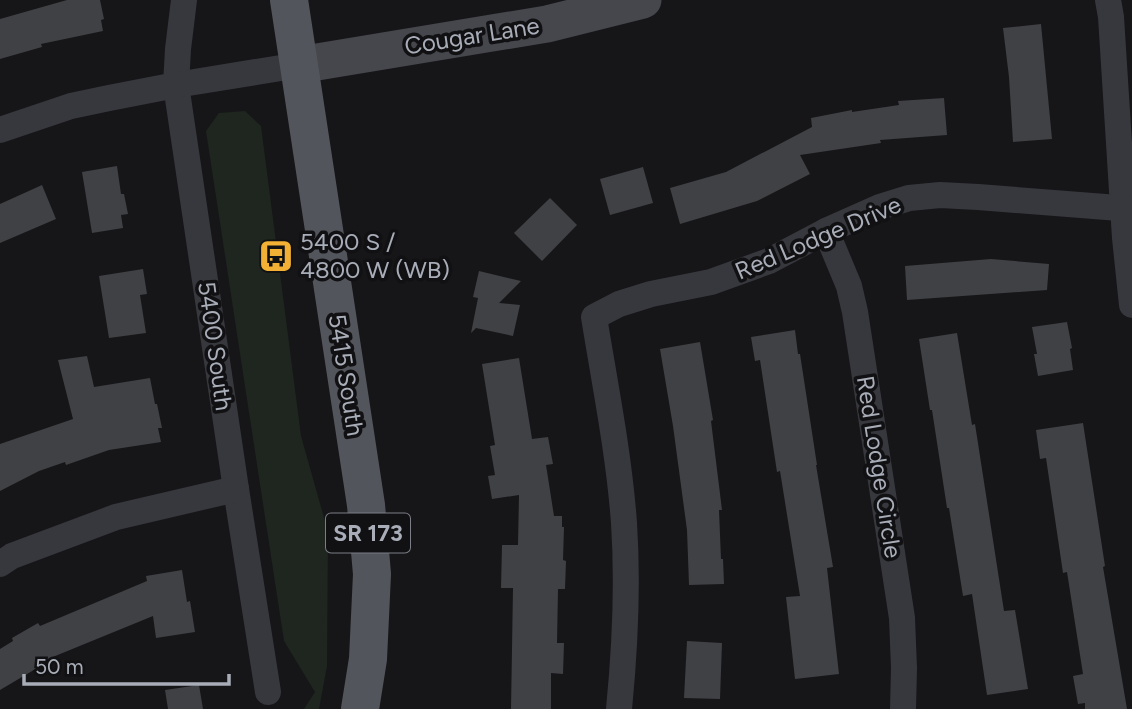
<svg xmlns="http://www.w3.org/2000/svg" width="1132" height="709" viewBox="0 0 1132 709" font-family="Figtree,sans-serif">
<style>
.green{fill:#1e261f}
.building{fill:#404145}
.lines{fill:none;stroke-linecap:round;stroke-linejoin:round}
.street{stroke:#37383d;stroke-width:26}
.secondary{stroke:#45474d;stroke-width:37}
.primary{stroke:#53555c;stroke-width:38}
.labels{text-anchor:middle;stroke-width:7;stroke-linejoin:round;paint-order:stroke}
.shield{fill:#111113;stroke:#7b7e86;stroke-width:2}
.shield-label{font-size:23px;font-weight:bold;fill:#a8adb8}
.street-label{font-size:24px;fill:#a8adb8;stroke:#111113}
.poi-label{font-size:24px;fill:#a8adb8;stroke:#111113;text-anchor:start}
</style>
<rect width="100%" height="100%" fill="#161618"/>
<path class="green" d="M245,111L261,126L301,436L328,532L327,666L319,709H304L315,692L284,641L206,131L219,113Z"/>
<g class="building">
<path d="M67,0H100L104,19L101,20L103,31L41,44L42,47L0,59V19Z"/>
<path d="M1041,24L1052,139L1013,142L1009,77L1003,28Z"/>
<path d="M944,98L947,135L880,140L881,143L800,155L810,174L757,201L680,224L670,188L726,172L812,127L811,118L852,110V112L899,105L898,101Z"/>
<path d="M117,166L121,194H124L128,214L121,215L123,228L92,233L82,172Z"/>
<path d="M643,167L653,203L610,215L600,179Z"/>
<path d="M42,185L56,219L0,243V204Z"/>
<path d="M550,198L577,225L542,261L514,233Z"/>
<path d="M991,259L1049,264L1047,290L907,300L905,266Z"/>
<path d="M143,269L147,294L140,295L146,333L109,338L99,276Z"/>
<path d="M479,271L521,281L499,303L520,305L513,336L476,328L471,333L478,298L473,297Z"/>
<path d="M1067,322L1072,348L1070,349L1073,370L1038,376L1034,354H1037L1032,327Z"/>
<path d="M795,330L798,354H800L817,465H816L833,567L827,568L839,674L795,679L786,597L800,596L780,471L777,472L760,360L755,361L751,337Z"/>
<path d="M957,333L972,425L975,424L1004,611L1015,610L1028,689L987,695L972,594L963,596L949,508H947L932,410H930L919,339Z"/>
<path d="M700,342L713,420L711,421L722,510H719L721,559H723L724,584L689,585L687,530L673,426L660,349Z"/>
<path d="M87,356L94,387L150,378L155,404H157L162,428H158L161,442L109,450L66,465L65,462L39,471L0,491V444L73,419L58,360Z"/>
<path d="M519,358L532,439L548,437L553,464L546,465L554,516H562V527H564L563,560L566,561L565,589H558L557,643H564L563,674L551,673V709H511L513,588H501L502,545H518L519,495L492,499L488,476L495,475L490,446L495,445L482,364Z"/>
<path d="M1083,423L1105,566L1103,567L1127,709H1085V703L1078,704L1073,676L1083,674L1067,572L1063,573L1046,458L1040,459L1036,430Z"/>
<path d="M182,570L187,602L190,601L195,632L156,638L153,616L43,661L44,664L0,690V649L13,641L12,638L38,623L40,626L147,581L146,576Z"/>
<path d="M687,641L722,643L720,699L684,698Z"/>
<path d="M199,685L203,709H168L165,690Z"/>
</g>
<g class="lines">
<g class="street">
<path d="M184,0L178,49L176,85L236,489L268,692"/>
<path d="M1108,0L1111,17L1125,238L1132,305"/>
<path d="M0,130L71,106L109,98L176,85L299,65"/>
<path d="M826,231L849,286L855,312L902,618L904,668L903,709"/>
<path d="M0,564L12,556L116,517L236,489"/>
<path d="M619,709C625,648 628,584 624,523C619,454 605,385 594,317L619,304L651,294L711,282L769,261L826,231L880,207L909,198L940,195L978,197L1132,209"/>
</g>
<path class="secondary" d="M299,65L547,24L643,0"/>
<path class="primary" d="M289,0L366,505L372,574L368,659L360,709"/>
</g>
<defs>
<g id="bus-square" transform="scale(1.75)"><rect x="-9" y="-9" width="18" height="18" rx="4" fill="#f2b134" stroke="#111113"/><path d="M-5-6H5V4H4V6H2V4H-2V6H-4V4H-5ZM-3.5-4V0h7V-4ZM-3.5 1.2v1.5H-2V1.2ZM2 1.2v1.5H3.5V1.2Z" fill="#111"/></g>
</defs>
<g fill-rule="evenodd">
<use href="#bus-square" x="276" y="256"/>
</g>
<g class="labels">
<rect class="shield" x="326" y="513.5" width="84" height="39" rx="5"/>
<g class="shield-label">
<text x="368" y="541">SR 173</text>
</g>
<g class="street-label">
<text transform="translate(472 36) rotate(-9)" y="8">Cougar Lane</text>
<text transform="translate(818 238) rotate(-23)" y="8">Red Lodge Drive</text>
<text transform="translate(215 346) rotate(82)" y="8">5400 South</text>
<text transform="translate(346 375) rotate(81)" y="8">5415 South</text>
<text transform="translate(879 467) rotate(81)" y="8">Red Lodge Circle</text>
</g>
<g class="poi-label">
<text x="300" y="250">5400 S /<tspan x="300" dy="28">4800 W (WB)</tspan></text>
</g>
</g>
<path d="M24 674v10h205v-10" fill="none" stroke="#a8adb8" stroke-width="3.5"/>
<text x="35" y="674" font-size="21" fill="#a8adb8" stroke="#111113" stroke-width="5" paint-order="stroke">50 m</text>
</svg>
